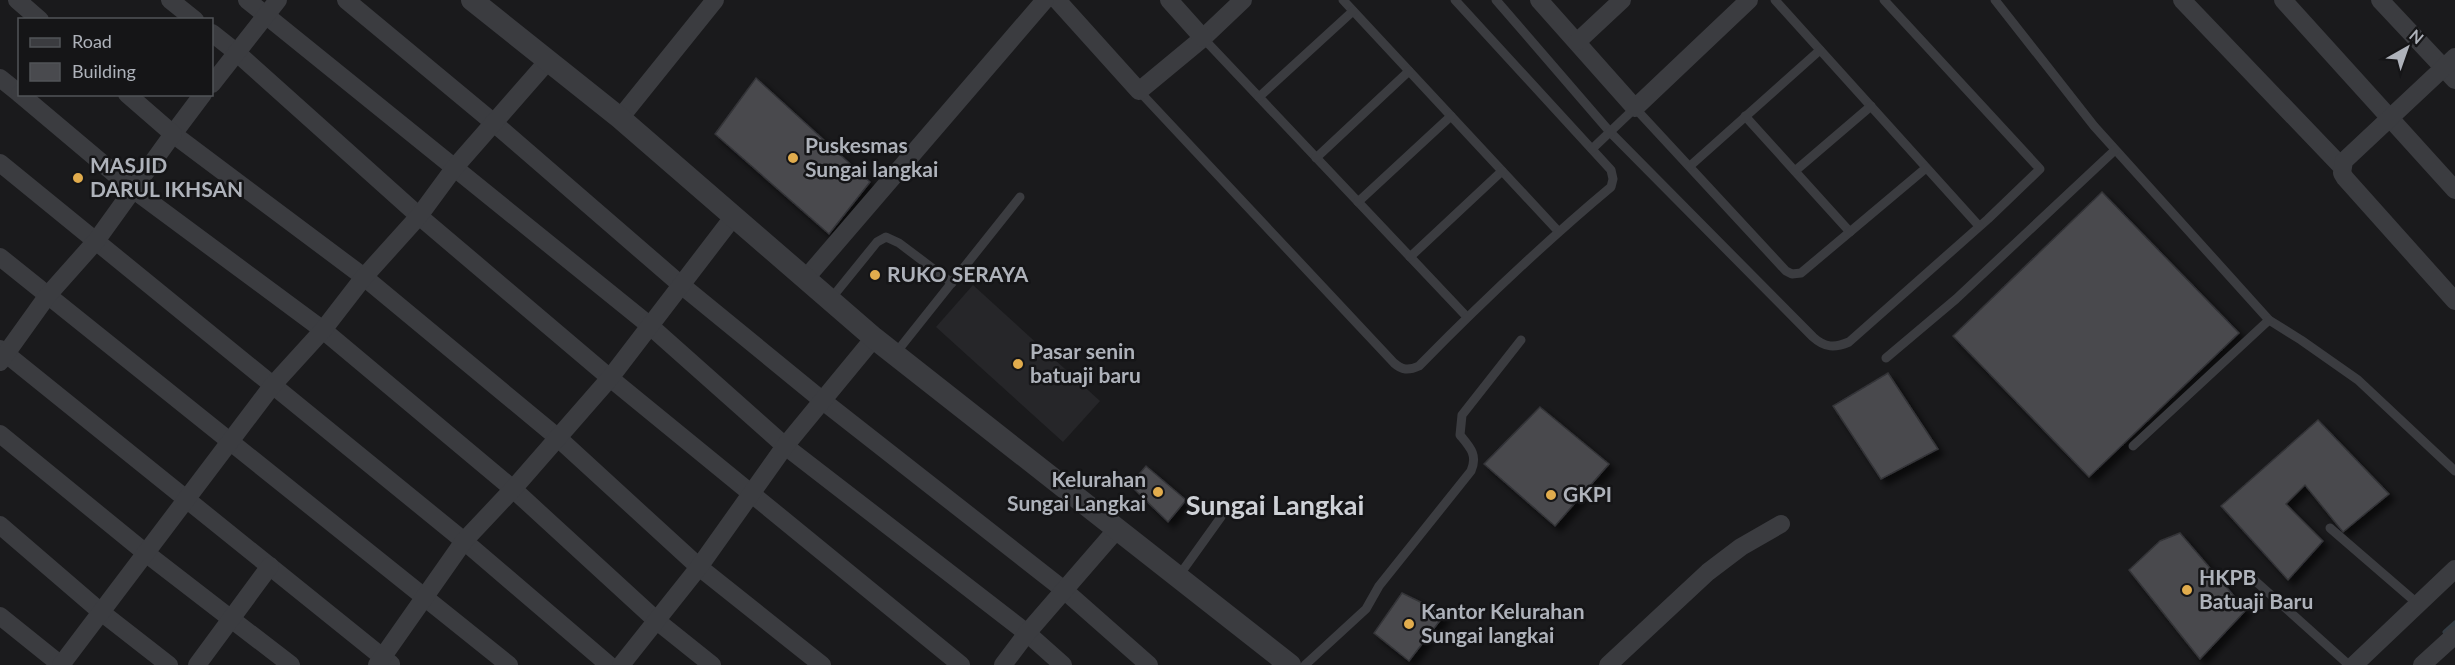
<svg xmlns="http://www.w3.org/2000/svg" width="2455" height="665" viewBox="0 0 2455 665" font-family="Lato,sans-serif">
<style>
.built{fill:#262629}
.lines{fill:none;stroke-linecap:round;stroke-linejoin:round}
.stream{stroke:#353d44;stroke-width:5}
.building{fill:#494a4e;stroke:#343438;stroke-width:1.5;filter:url(#shadow)}
.service{stroke:#3b3c40;stroke-width:9}
.minor{stroke:#3b3c40;stroke-width:18}
.tertiary{stroke:#3b3c40;stroke-width:22}
.poi-dot{fill:#e1ac4d;stroke:#151517;stroke-width:2}
.labels{text-anchor:middle;stroke-width:5;stroke-linejoin:round;paint-order:stroke}
.poi-label{font-size:21px;font-weight:bold;fill:#aeb2ba;stroke:#151517;text-anchor:start}
.district-label{font-size:27px;font-weight:bold;fill:#ced1d6;stroke:#151517}
</style>
<defs>
<filter id="shadow"><feDropShadow dx="5.5" dy="5.5" stdDeviation="3" flood-color="#0009"/></filter>
</defs>
<rect width="100%" height="100%" fill="#1a1a1c"/>
<path class="built" d="M973,285L1100,401L1063,442L936,327Z"/>
<g class="lines">
<path class="stream" d="M2445,632L2455,623"/>
</g>
<g class="building">
<path d="M756,78L870,182L829,234L715,134Z"/>
<path d="M2102,192L2239,333L2089,477L1953,336Z"/>
<path d="M1888,373L1938,449L1881,479L1833,406Z"/>
<path d="M1540,407L1609,464L1555,526L1484,464Z"/>
<path d="M2318,420L2389,494L2343,532L2305,485L2286,504L2323,541L2288,580L2221,506Z"/>
<path d="M1146,466L1186,500L1168,522L1130,485Z"/>
<path d="M2180,533L2246,610L2200,659L2129,570L2160,541Z"/>
<path d="M1402,593L1445,614L1409,661L1374,633Z"/>
</g>
<g class="lines">
<g class="service">
<path d="M1343,0L1558,231"/>
<path d="M1496,0L1610,132L1813,337C1825,348 1835,348 1849,342L1988,219L2040,169L1884,0"/>
<path d="M1775,0L1979,226"/>
<path d="M1995,0L2094,126L2269,320L2301,340L2358,380L2455,471"/>
<path d="M1203,38L1467,317"/>
<path d="M1139,91L1394,363C1402,370 1408,371 1419,366C1480,304 1544,243 1611,187L1613,179L1611,170L1455,0"/>
<path d="M1259,97L1353,11"/>
<path d="M1745,116L1850,232"/>
<path d="M1592,149L1635,108L1786,271L1792,274L1801,273L1926,168"/>
<path d="M1316,158L1409,71"/>
<path d="M1690,166L1820,50"/>
<path d="M1795,171L1871,106"/>
<path d="M1358,202L1451,116"/>
<path d="M1410,257L1502,171"/>
<path d="M830,300L877,242L886,237L899,243L952,283"/>
<path d="M895,354L1020,197"/>
<path d="M1886,358L1956,299L2115,150"/>
<path d="M2133,446L2269,320"/>
<path d="M2330,528L2418,604"/>
<path d="M1178,577L1221,517"/>
<path d="M2252,578L2349,665"/>
<path d="M1305,665L1366,609L1379,586L1471,471C1478,455 1470,447 1460,435L1462,415L1521,340"/>
</g>
<g class="minor">
<path d="M17,0L40,20"/>
<path d="M170,0L195,20"/>
<path d="M247,0L649,325L785,446L1027,633L1063,665"/>
<path d="M346,0L494,123L680,284L823,401L1064,590L1149,665"/>
<path d="M1057,0L1139,91L1203,38L1243,0"/>
<path d="M1169,0L1203,38"/>
<path d="M1539,0L1635,108L1749,0"/>
<path d="M2182,0L2342,167"/>
<path d="M2283,0L2455,190"/>
<path d="M2380,0L2455,80"/>
<path d="M212,33L236,52L419,216L610,378L961,665"/>
<path d="M1577,42L1622,0"/>
<path d="M2455,57L2344,161L2342,173L2345,178L2455,301"/>
<path d="M0,78L20,94"/>
<path d="M212,84L278,0"/>
<path d="M20,94L134,190L323,330L513,489L657,621L712,665"/>
<path d="M203,94L173,134L364,277L557,437L699,567L822,665"/>
<path d="M620,118L715,0"/>
<path d="M0,163L464,541L609,665"/>
<path d="M0,257L509,665"/>
<path d="M806,278L1045,0"/>
<path d="M0,349L391,664"/>
<path d="M0,362L48,295L96,241L173,134L127,94"/>
<path d="M0,434L147,554L291,665"/>
<path d="M0,525L101,612L169,665"/>
<path d="M0,616L61,665"/>
<path d="M61,665L272,386L323,330L364,277L419,216L455,167L547,62"/>
<path d="M197,665L270,566"/>
<path d="M377,665L464,541L513,489L610,378L734,216"/>
<path d="M621,665L699,567L785,446L874,338"/>
<path d="M1003,665L1027,633L1118,528"/>
<path d="M1608,665L1708,572L1741,547L1781,524"/>
<path d="M2354,665L2455,569"/>
<path d="M2422,665L2455,635"/>
</g>
<path class="tertiary" d="M472,0L620,118L874,338L1290,665"/>
</g>
<g class="poi-dot">
<circle cx="793" cy="158" r="6"/>
<circle cx="78" cy="178" r="6"/>
<circle cx="875" cy="275" r="6"/>
<circle cx="1018" cy="364" r="6"/>
<circle cx="1158" cy="492" r="6"/>
<circle cx="1551" cy="495" r="6"/>
<circle cx="2187" cy="590" r="6"/>
<circle cx="1409" cy="624" r="6"/>
</g>
<g class="labels">
<g class="poi-label">
<text x="805" y="153">Puskesmas<tspan x="805" dy="24">Sungai langkai</tspan></text>
<text x="90" y="173">MASJID<tspan x="90" dy="24">DARUL IKHSAN</tspan></text>
<text x="887" y="282">RUKO SERAYA</text>
<text x="1030" y="359">Pasar senin<tspan x="1030" dy="24">batuaji baru</tspan></text>
<text x="1146" y="487" text-anchor="end">Kelurahan<tspan x="1146" dy="24">Sungai Langkai</tspan></text>
<text x="1563" y="502">GKPI</text>
<text x="2199" y="585">HKPB<tspan x="2199" dy="24">Batuaji Baru</tspan></text>
<text x="1421" y="619">Kantor Kelurahan<tspan x="1421" dy="24">Sungai langkai</tspan></text>
</g>
<g class="district-label">
<text x="1275" y="515">Sungai Langkai</text>
</g>
</g>
<rect x="18" y="18" width="195" height="78" fill="#151517" stroke="#525458" stroke-width="1.5"/>
<rect x="30" y="38" width="30" height="9" fill="#3b3c40" stroke="#525458" stroke-width="1.5"/>
<text x="72" y="48" font-size="18" fill="#aeb2ba">Road</text>
<rect x="30" y="63" width="30" height="18" fill="#494a4e" stroke="#525458" stroke-width="1.5"/>
<text x="72" y="78" font-size="18" fill="#aeb2ba">Building</text>
<g transform="translate(2407 48) rotate(40)" stroke="#151517" stroke-width="4.5" paint-order="stroke">
<path d="M0-4.5L10 22L0 15L-10 22Z" fill="#aeb2ba"/>
<text y="-9" font-size="16" font-weight="bold" text-anchor="middle" fill="#aeb2ba">N</text>
</g>
</svg>
